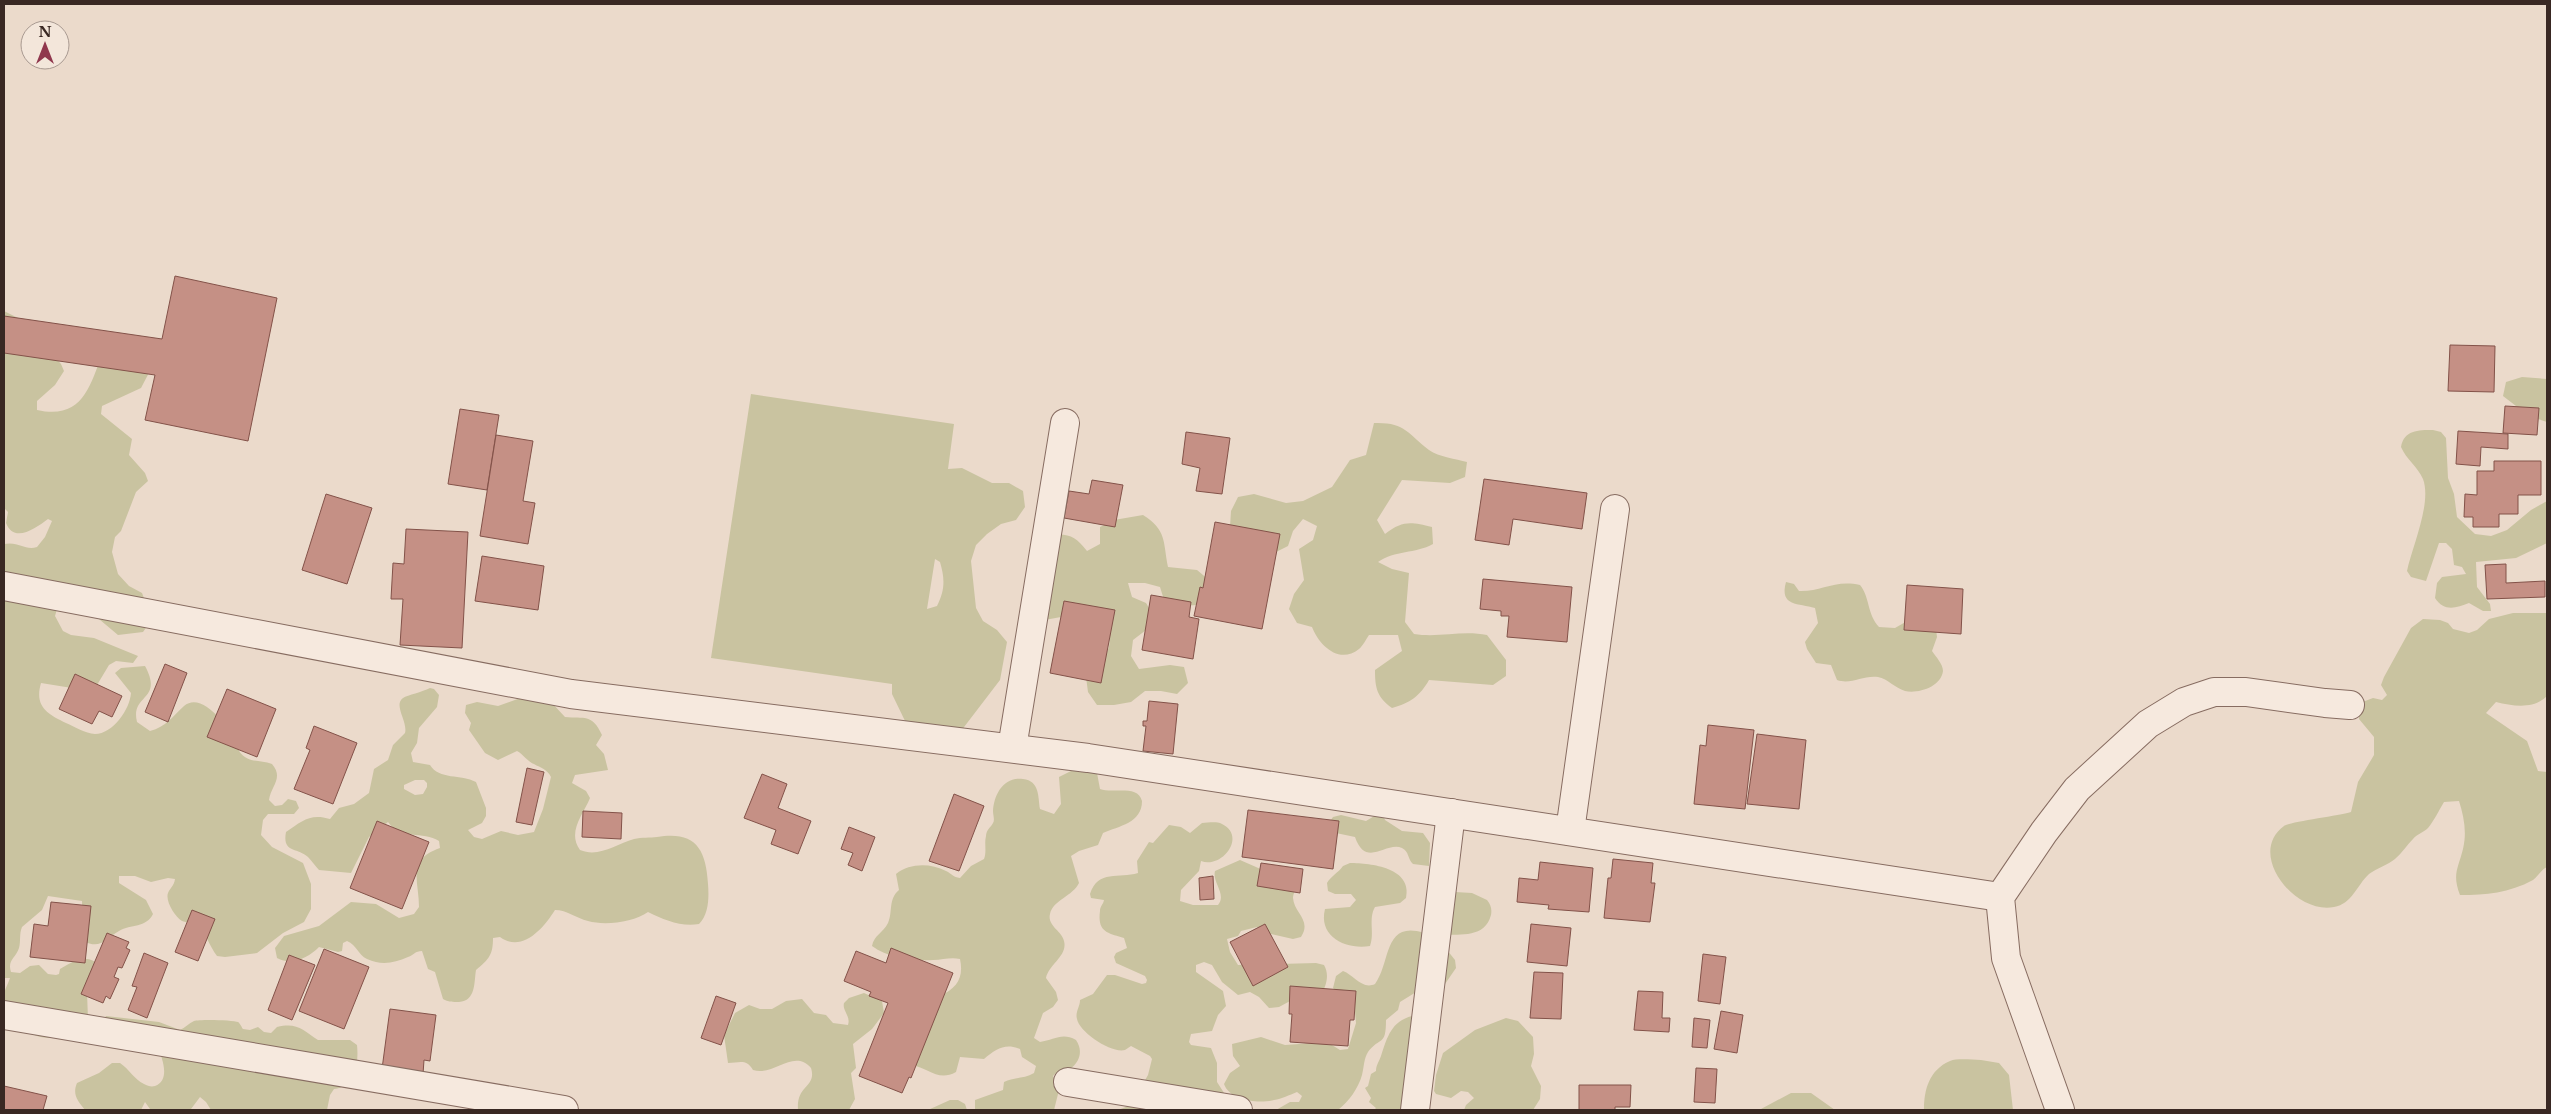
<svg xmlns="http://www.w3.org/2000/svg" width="2551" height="1114" viewBox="0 0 2551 1114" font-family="'Libre Baskerville',serif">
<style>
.green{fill:#c9c3a0;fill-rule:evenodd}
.building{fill:#c59085;stroke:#835249}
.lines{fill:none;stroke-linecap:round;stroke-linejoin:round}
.minor-casing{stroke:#876c61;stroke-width:30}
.minor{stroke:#f6e9de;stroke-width:28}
</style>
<rect width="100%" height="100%" fill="#ebdacb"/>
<g class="green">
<path d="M4,311L22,320L61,364L64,371L55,385L37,401V410C81,420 90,388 102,354L152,367L141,388L102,406L101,414L132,439L129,455L145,473L148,481L136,492L121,531L115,537L112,552L118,574L129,586L142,593L145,601L148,625L143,632L118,635L93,614L57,609L55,616L63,631L71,635L94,638L138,656L133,663L116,661L109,665L97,685L72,688L41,683C34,707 48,714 66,723C75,727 85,733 95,734C113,734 130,709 131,693L115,673L121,668L145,666C164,701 130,694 137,722L150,731C166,727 173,716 184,706C203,690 229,730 240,743L239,751C248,764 259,759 272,764C284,778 271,786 269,800L275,806L282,805L288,799L296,801L299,808L294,814H268L263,820L261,835L272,847L303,863L311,884V909L304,922L283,933L257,953L225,957L217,956C209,945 206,934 198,923C193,922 186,923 182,921C175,917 165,901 168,893C170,888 174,886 175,879L168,878L151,882L135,876H119V883L146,900L153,914C146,928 131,924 119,931C105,939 101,950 83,941L82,901L48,896L42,910L22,927C19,934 21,941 19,948C16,958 7,960 11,972L20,973L30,966L39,965L48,974L56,975L59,974L60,969C71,963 83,954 95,962L87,992L88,1019C79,1024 68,1035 58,1037C38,1042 9,1026 4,1008C0,997 7,987 10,978H4V544C19,541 25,551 37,547L45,537L52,521L48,519C36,528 14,544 6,523L8,512L4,508Z"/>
<path d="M2522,377L2547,379V422L2529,416L2503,396L2506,382Z"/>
<path d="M751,394L954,424L948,469L962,468L992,483H1009L1023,491L1025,507L1016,520L1001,524L987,534L976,545L971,561L976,608L983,621L997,630L1007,642L1000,680L961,731L906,723L892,694V684L711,658ZM935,559L940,562C945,579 945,590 937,606L927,609Z"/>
<path d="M1374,423C1405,422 1407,433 1429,450C1439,457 1456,459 1467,462L1465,477L1450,483L1402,480L1377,520L1385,534C1403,520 1411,522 1432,527L1433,544C1415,554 1395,550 1378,562L1392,569L1409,573L1405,622L1414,634C1439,638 1462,630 1487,635L1506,660V676L1493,685L1429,680C1420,696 1410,703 1392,708C1377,697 1375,688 1375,670L1402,651L1398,635H1369C1366,639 1363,646 1359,649C1339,665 1319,645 1312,627L1297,623L1289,609L1294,594L1304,580L1299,549L1313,540L1317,526L1303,519L1293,531L1288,546L1274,553L1230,527L1231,511L1238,497L1254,494L1286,503L1303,501L1332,487L1350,460L1366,455Z"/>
<path d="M2433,430L2441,432L2446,438L2448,478L2454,494L2457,517L2475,534L2491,536L2507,530L2531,510L2547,501V543L2516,558L2476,562L2477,587L2490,604L2491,611H2483L2469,603C2456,608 2444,612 2435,598L2437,583L2442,577L2466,574L2462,567L2454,565L2452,549L2446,543H2439L2426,581L2411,577L2407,571C2412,547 2432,503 2423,479C2418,467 2406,459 2401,447C2404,430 2418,430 2433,430Z"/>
<path d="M1143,515C1167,530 1163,542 1168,567L1197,570L1209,580L1197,605L1181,606L1165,603L1160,587L1145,583H1128L1132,597L1146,603L1154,616L1146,630L1133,640L1131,656L1139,669L1170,665L1184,667L1188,683L1177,694L1161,691H1145L1131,702L1114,705H1097L1088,692L1086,677C1104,654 1115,655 1107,623L1072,615L1039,621L1046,536C1066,532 1075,535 1087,551L1100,544V527L1114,520Z"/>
<path d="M1786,582L1794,584L1799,591C1821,592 1835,579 1860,585C1870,597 1867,614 1879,627L1895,628L1909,620L1936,629L1937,637L1932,651C1936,657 1943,664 1943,671C1941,687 1918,694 1905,691C1895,688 1888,679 1878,677C1863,675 1851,685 1837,680L1831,665L1816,663L1807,649L1805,642L1818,623L1815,608C1799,603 1779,607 1786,582Z"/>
<path d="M2513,613H2547V696C2533,710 2513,706 2496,702L2486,713L2527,741L2538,771L2547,772V867C2542,869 2538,876 2533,880C2509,893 2486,895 2460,895C2452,874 2458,869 2463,849C2467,832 2464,817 2459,801L2444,802C2439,810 2434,821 2428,828C2424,832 2417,834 2413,839C2407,845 2402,853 2395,859C2388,865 2377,868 2369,874C2357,885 2352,904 2334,907C2295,915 2246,854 2284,826C2288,822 2338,816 2351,812L2358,782L2374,755V737L2359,719L2360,703L2373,698L2382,700L2387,695L2381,685L2384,677L2411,628L2423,619L2440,620L2448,623L2453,629L2469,633L2477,630L2489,619Z"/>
<path d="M430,688L434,689L439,695L437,707L419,728L417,743L411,753L413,762L430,765C439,780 461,774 476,782L486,808V816L482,823L468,830L474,837L482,839L501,831L518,835L534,832L543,809L551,777C547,769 541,768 534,764C528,762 523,754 517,751L498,760L485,753L469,730L471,723L465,713L466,705L477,702L498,706L523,697L551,702L565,717C584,719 592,713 602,735L596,745L604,754L608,770L575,775L572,783L586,791L590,798C583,815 567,832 580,850C599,858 616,844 634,839C642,837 650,838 657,837C694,831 706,847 708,884C709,897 709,914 699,924C681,927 664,920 648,912C634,922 605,926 588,921C576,918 567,910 555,910C543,929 522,953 500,937L493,938C493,955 489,959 476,970C474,982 476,1001 459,1002C453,1002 448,1002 443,999L435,972L428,969L422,951C415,951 414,955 408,957C394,963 382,966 367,959C358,955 357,945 347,941L343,943L342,951L338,952L319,947C308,958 292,966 277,958L275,948L284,936L319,926L351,902L376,904L399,918L414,914L419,907C419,880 406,860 440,848L439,841C423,831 400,840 388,822L369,837L351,873L319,870C315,866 312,861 308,857C297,847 282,853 286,832C302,821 310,813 330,819L339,808L354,804L369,793L374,769L388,760L393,745L405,733C408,722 393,705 403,698C408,695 422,692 430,688ZM415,780H424L427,783V787L423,794L415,795L404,789V785Z"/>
<path d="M1077,768L1097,773L1100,789C1112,794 1138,784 1142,801C1142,823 1119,826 1103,833L1098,845L1079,851L1071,856L1079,883C1073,896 1053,900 1050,914C1047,926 1062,931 1064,941C1068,956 1049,964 1046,978L1056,992L1058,1000L1053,1007L1043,1013L1034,1038L1040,1042C1054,1040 1062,1032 1076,1040C1087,1056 1073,1073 1056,1073L1053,1076L1059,1090L1054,1110H975V1100L1003,1090L1004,1082C1014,1077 1024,1079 1034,1073L1036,1066L1022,1057L1020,1049C1005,1043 996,1049 984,1059L960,1057L956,1072C938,1082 929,1068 911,1065L940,996C957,988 964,978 960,959C950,957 943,960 933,960C914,961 888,958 872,946C874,935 883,933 888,923C893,912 888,899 899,890L896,874C910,863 930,863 946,871C952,874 953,877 960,878L971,866L984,859C987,851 984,844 986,836C986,830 991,827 993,823C995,820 993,815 993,811C994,794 1004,776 1023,779C1040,781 1038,797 1040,809L1054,814L1061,804L1059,777Z"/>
<path d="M1341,815L1366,821L1376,815H1383L1385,820L1402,831L1423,833L1430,843L1429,866L1413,864C1408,860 1409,851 1402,848C1386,841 1366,869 1355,837L1336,833L1331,820L1333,817Z"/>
<path d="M1202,823C1208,823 1216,821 1222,824C1247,836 1222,869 1201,861L1199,871L1181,890L1180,901L1193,905H1218C1227,894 1212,883 1215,871L1240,860L1297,885C1296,889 1293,894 1293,898C1294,913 1312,920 1301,937L1293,939L1271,934L1257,927L1241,931L1238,936L1227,939L1230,952L1238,965L1316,963L1324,965C1330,975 1326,987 1320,996L1292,1000L1279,1007L1269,1008L1259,997L1250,992L1238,995L1222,982L1212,965L1204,962L1196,965V972L1223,991L1226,1006L1218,1015L1212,1031L1191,1034L1189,1042L1191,1045L1211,1048L1217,1063V1082L1226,1096L1180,1110H1118L1131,1105L1148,1075L1152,1059L1150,1056L1131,1046C1129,1047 1127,1049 1125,1050C1112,1054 1079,1032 1077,1019C1075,1012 1080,1007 1080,1000L1093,994L1107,975H1115L1142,984L1146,983L1147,980L1145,976L1116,963L1114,957L1116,953L1127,948L1124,938C1109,933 1097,933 1100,911C1100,906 1103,905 1104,900L1091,898L1090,894C1098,869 1119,879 1138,873L1137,861L1149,842L1153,843L1169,825L1181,827L1190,833Z"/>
<path d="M1350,863C1371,863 1413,868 1406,898L1400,903L1375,907C1368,919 1375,933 1370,946C1346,950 1318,937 1325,909L1350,907L1356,900L1351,894H1335L1328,891L1327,883C1331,876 1338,873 1343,866Z"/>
<path d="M1455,892L1472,893L1487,900C1491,905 1492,909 1491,915C1485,938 1461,934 1443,935L1447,950L1455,960L1456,968L1445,984L1421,989L1400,1002L1398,1010L1386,1020C1386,1047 1380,1036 1368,1052C1364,1058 1364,1067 1362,1075C1358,1089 1349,1101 1338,1110H1276L1290,1102H1299L1302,1096L1297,1092C1289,1095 1282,1099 1274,1100C1259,1104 1230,1101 1224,1084L1230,1073L1240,1066L1233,1056L1232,1044L1261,1037L1285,1045L1327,1042L1340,1050L1348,1049L1356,1023L1355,1012L1333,988L1336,976L1343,971C1354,975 1362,990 1375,984C1391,963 1383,920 1424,933Z"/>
<path d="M864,993L882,1001L884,1013L872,1029L853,1044L856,1068L851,1073L855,1099L849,1110H798C796,1084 817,1088 811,1068C793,1048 774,1077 753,1070C746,1058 739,1063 728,1063L724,1035L735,1013L749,1005L760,1009H772L786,1001L802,999L814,1013L826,1015L833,1023L848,1025C851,1016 842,1011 844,1003L849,998Z"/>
<path d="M1417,1015L1435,1066L1434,1078L1427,1090L1425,1110H1374L1376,1108L1369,1102L1371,1098L1365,1088L1368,1086L1371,1074L1376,1071C1376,1065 1379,1062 1381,1056C1388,1035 1392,1019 1417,1015Z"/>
<path d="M106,1016L159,1022L180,1030C185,1028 189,1023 194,1021C199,1019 234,1020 238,1022C240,1023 242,1028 243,1029L250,1030L258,1027L264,1032L271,1033L277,1027C297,1022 303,1030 318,1040H350L357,1045C359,1063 355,1087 334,1089L330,1095L327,1110H211L206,1102L200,1097L191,1109L186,1110L150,1109L145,1102L141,1110H85C78,1101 72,1095 77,1083L99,1073L112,1063H120C129,1069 134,1079 144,1084C148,1086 151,1087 155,1086C171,1080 162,1058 158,1047L102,1023Z"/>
<path d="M1506,1018L1518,1021L1533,1037L1534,1054L1531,1066L1541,1086L1540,1099L1533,1110H1464L1466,1105L1474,1098L1468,1092L1461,1091L1451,1098L1436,1094L1434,1091L1436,1075L1443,1053L1475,1030Z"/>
<path d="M1981,1060L1999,1063L2009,1075L2013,1110H1924C1924,1090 1929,1070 1950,1061C1958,1058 1972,1060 1981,1060Z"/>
<path d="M1791,1093H1811L1835,1110H1747L1761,1109Z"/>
<path d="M950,1100H958L965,1104L967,1110H928Z"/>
</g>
<g class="building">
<path d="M175,276L277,298L248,441L145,420L155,375L4,353V316L162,339Z"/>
<path d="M2450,345L2495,346L2494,392L2448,391Z"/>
<path d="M2505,406L2539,408L2537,435L2503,433Z"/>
<path d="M460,409L499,415L487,490L448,484Z"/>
<path d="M2458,431L2508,434V449L2481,447L2480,466L2456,464Z"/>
<path d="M1186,432L1230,438L1222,494L1196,491L1200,468L1182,464Z"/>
<path d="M496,435L533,441L523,501L535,503L528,544L480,536Z"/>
<path d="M2494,461H2541V495H2518V514H2499V527H2473V517H2464L2465,494L2477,495V471H2494Z"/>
<path d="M1484,479L1587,493L1582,529L1513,519L1509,545L1475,540Z"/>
<path d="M1092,480L1123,485L1115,527L1064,518L1069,491L1089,494Z"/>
<path d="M326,494L372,508L347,584L302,570Z"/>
<path d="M1215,522L1280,534L1262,629L1194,616L1200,587L1203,588Z"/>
<path d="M406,529L468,532L462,648L400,645L403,599H391L393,563L404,564Z"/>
<path d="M482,556L544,566L538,610L475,601Z"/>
<path d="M2506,564V583L2545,581V597L2487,599L2485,565Z"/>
<path d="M1483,579L1572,587L1567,642L1507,637L1509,616H1501V611L1480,609Z"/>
<path d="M1907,585L1963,589L1961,634L1904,630Z"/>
<path d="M1151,595L1191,602L1189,617L1199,619L1193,659L1142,650Z"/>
<path d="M1064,601L1115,610L1101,683L1050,673Z"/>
<path d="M165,664L187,673L168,722L145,712Z"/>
<path d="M75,674L122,696L112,717L99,711L92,724L59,709Z"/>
<path d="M227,689L276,709L257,757L207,737Z"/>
<path d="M1149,701L1178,704L1173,754L1143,751L1146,726H1143V721H1147Z"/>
<path d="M1708,725L1754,730L1745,809L1694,804L1700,745L1706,746Z"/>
<path d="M314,726L357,743L333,804L294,789L310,750L306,748Z"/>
<path d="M1757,734L1806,740L1799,809L1747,804Z"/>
<path d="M527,768L544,772L532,825L516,822Z"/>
<path d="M762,774L787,784L778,808L811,821L798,854L771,844L776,830L744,818Z"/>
<path d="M954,794L984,806L959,871L929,861Z"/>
<path d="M1248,810L1339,821L1333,869L1242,857Z"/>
<path d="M583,811L622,813L621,839L582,837Z"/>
<path d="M377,821L429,842L402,909L350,888Z"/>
<path d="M849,827L875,837L862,871L848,865L853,853L841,849Z"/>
<path d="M1613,859L1653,863L1651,883H1655L1650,922L1604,918L1608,878H1611Z"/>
<path d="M1540,862L1593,868L1589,912L1548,909L1549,905L1517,902L1519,878L1538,880Z"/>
<path d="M1261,863L1303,869L1300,893L1257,886Z"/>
<path d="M1213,876L1214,899L1200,900L1199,878Z"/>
<path d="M51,902L91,906L85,963L30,957L34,924L48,926Z"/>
<path d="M192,910L215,919L198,961L175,952Z"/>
<path d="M1265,924L1288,967L1253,986L1230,942Z"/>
<path d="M1531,924L1571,928L1567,966L1527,962Z"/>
<path d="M107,933L129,942L126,948L130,950L122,968L118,967L114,977L119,979L110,999L106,996L103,1003L81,994Z"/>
<path d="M891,948L953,973L911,1078L909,1077L902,1093L859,1076L888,1003L869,996L871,992L844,981L856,951L886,963Z"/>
<path d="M324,949L369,967L344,1029L299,1011Z"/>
<path d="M144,953L168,963L147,1018L128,1010L137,987L132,986Z"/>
<path d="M1703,954L1726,957L1720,1004L1698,1001Z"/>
<path d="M289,955L315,965L292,1020L268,1010Z"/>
<path d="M1534,972L1563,973L1561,1019L1530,1018Z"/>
<path d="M1290,986L1356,991L1354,1020H1350L1348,1046L1290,1042L1292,1014H1289Z"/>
<path d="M1638,991L1663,992L1662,1018H1670L1669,1032L1634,1030Z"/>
<path d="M716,996L736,1003L721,1045L701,1038Z"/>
<path d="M390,1009L436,1015L430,1061L424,1060L423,1074L382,1069Z"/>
<path d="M1721,1011L1743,1015L1737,1053L1714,1049Z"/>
<path d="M1694,1018L1710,1020L1707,1048L1692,1047Z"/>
<path d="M1696,1068L1717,1069L1715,1103L1694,1102Z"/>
<path d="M1579,1085H1631L1630,1107H1615V1110H1579Z"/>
<path d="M4,1086L47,1096L43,1110H4Z"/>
</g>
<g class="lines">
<g class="minor-casing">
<g id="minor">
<path d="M4,586L571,694L1088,758L2000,897"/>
<path d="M1012,748L1065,423"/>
<path d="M1570,831L1615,509"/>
<path d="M4,1015L564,1110"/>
<path d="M1068,1082L1238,1110"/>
<path d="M1415,1110L1451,813"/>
<path d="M2060,1110L2006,958L2000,897L2044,832L2077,789L2148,724L2184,702L2214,692H2246L2325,703L2350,705"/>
</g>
</g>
<use href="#minor" class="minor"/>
</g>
<rect width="2551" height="1114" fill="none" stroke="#392823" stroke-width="10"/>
<g transform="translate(45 45)"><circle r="24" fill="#f3e6da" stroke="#a99a91"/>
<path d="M0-4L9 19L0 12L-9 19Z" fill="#90374d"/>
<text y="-8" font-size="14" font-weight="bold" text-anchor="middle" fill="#392823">N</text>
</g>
</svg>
